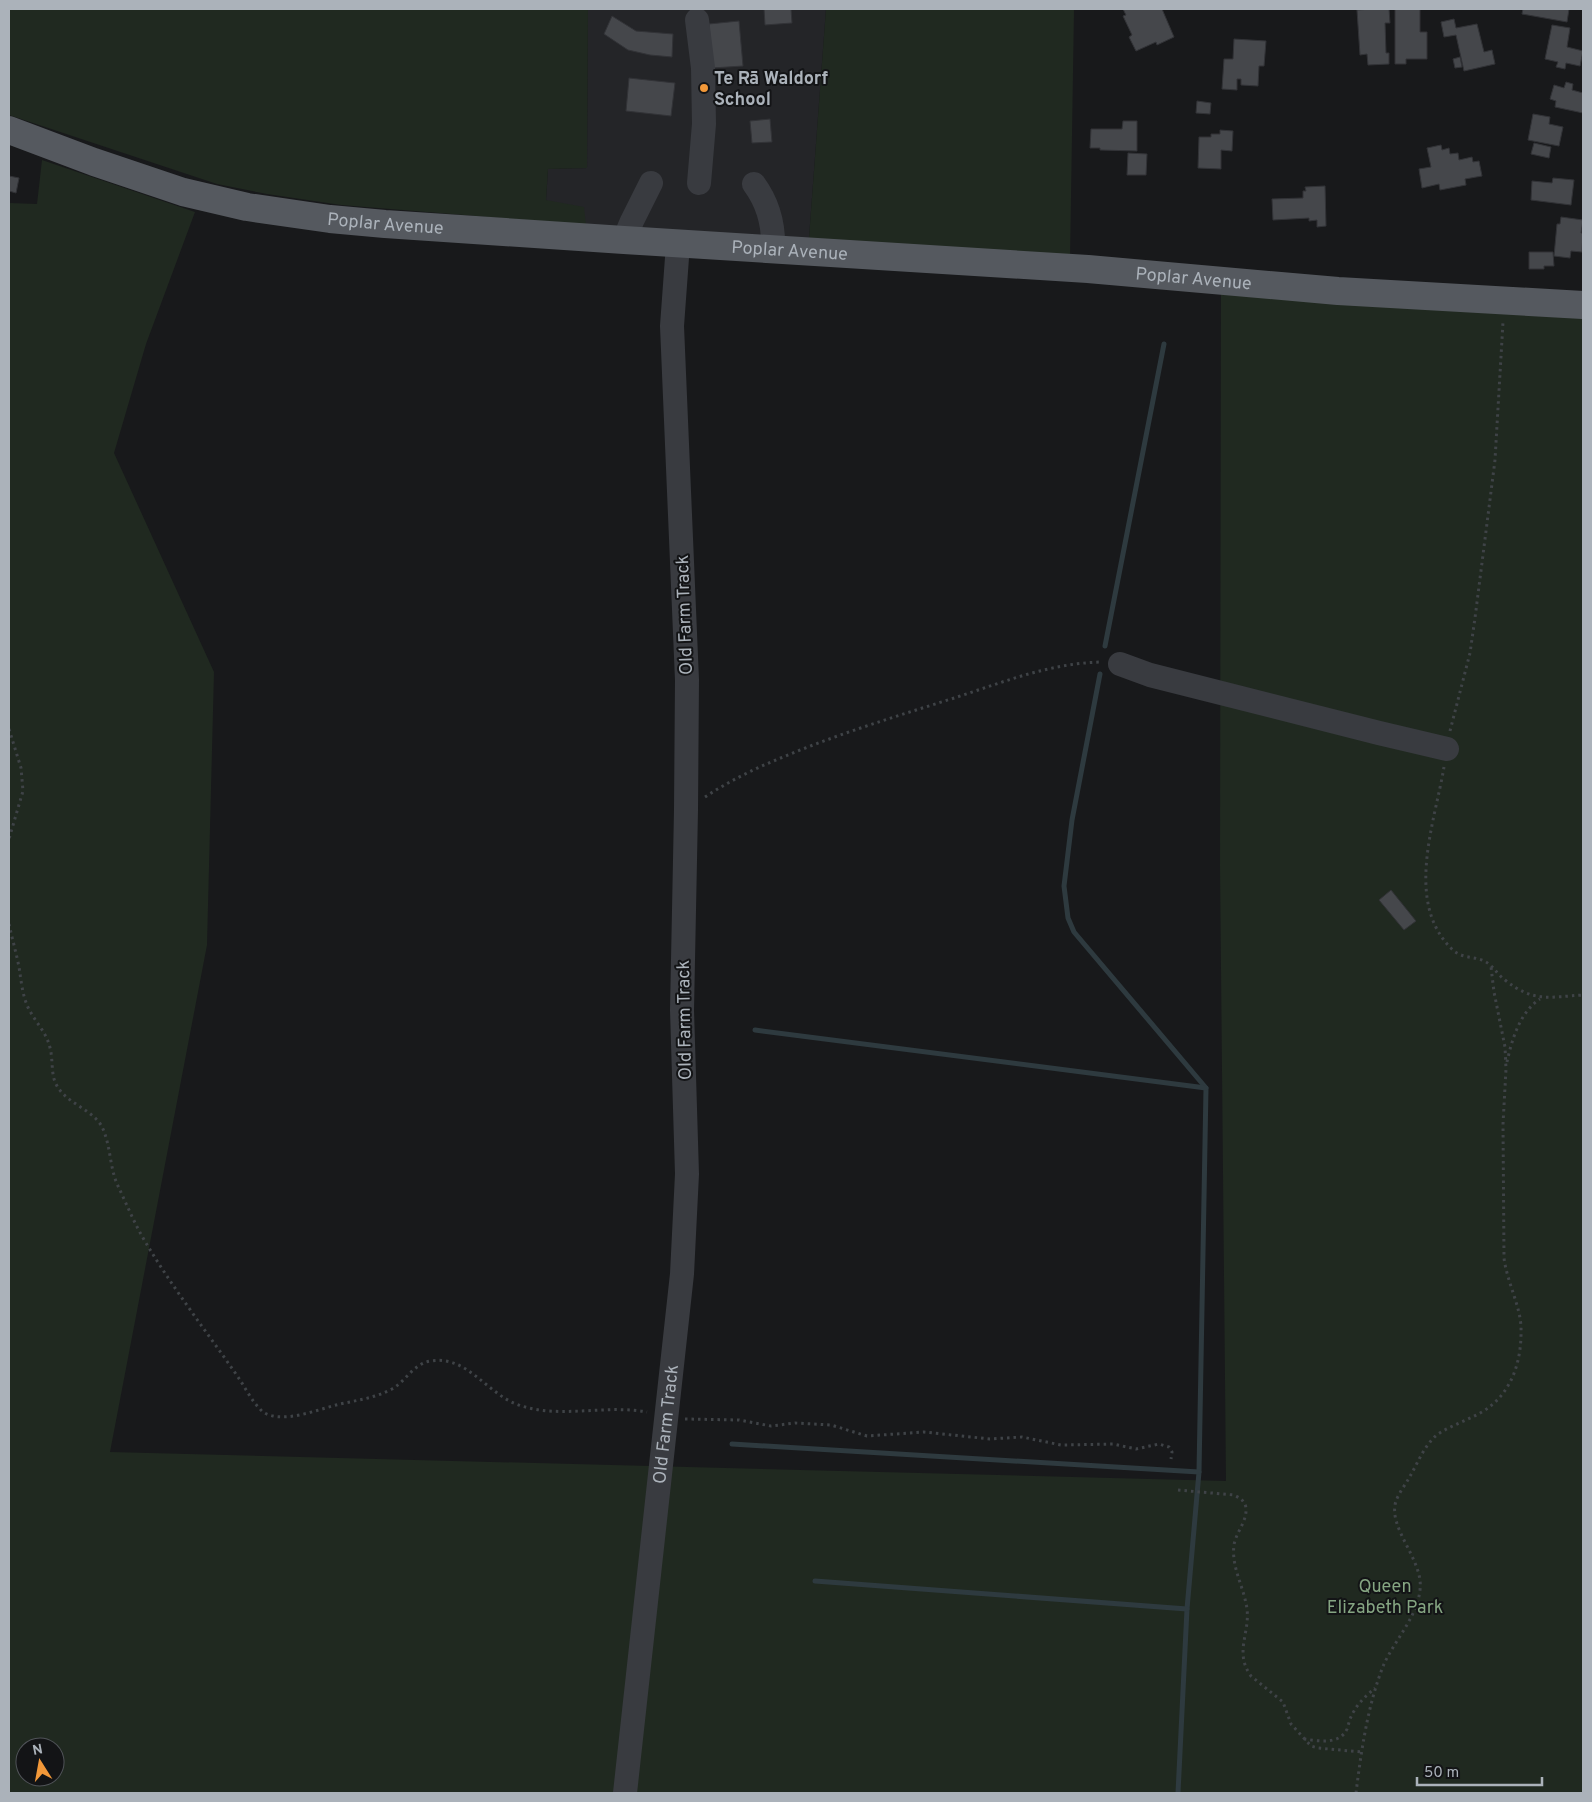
<svg xmlns="http://www.w3.org/2000/svg" width="1592" height="1802" viewBox="0 0 1592 1802" font-family="Overpass,sans-serif">
<style>
.built{fill:#242528}
.green{fill:#202920;fill-rule:evenodd}
.lines{fill:none;stroke-linecap:round;stroke-linejoin:round}
.stream{stroke:#2e3a3f;stroke-width:5}
.building{fill:#45474b;stroke:#323337}
.path{stroke:#3f4347;stroke-width:3;stroke-dasharray:2.5 4;stroke-linecap:butt}
.minor{stroke:#393b40;stroke-width:24}
.major{stroke:#55595f;stroke-width:28}
.poi-dot{fill:#f29839;stroke:#131416;stroke-width:2}
.labels{text-anchor:middle;stroke-width:4;stroke-linejoin:round;paint-order:stroke}
.poi-label{font-size:18px;font-weight:bold;fill:#abb2ba;stroke:#131416;text-anchor:start}
.street-label{font-size:18px;fill:#abb2ba;stroke:#131416}
.park-label{font-size:18px;fill:#85a582;stroke:#131416}
</style>
<rect width="100%" height="100%" fill="#18191b"/>
<path class="built" d="M588,9H826L809,238L586,225L546,200L548,169L587,168Z"/>
<g class="green">
<path d="M9,9H588L587,168L548,169L546,200L584,207L586,225L341,205L267,194L217,184L9,115Z"/>
<path d="M826,9H1074L1070,259L809,238Z"/>
<path d="M42,160L195,212L146,344L114,453L214,672L207,945L110,1452L1226,1481L1220,866L1221,271L1583,295V1793H9V203L37,204ZM25,1747H55V1777H25Z"/>
</g>
<g class="lines">
<g class="stream">
<path d="M1105,646L1164,344"/>
<path d="M1100,674L1072,820L1064,886L1068,918L1074,932L1206,1088L1199,1472L1187,1609L1178,1793"/>
<path d="M755,1030L1206,1088"/>
<path d="M732,1444L1199,1472"/>
<path d="M815,1581L1187,1609"/>
</g>
</g>
<g class="building">
<path d="M764,9H791L792,23L765,25Z"/>
<path d="M1123,9H1162L1174,37L1157,45L1156,42L1136,51L1129,37L1132,35L1123,16L1126,15Z"/>
<path d="M1372,9H1389L1390,23H1385L1386,53H1389V64L1368,65L1367,54L1360,55L1357,10Z"/>
<path d="M1395,9H1420V32H1427V59H1406V64H1395Z"/>
<path d="M1523,9H1569L1567,22L1522,14Z"/>
<path d="M612,16L636,31L673,34L672,57L650,55L628,50L604,34Z"/>
<path d="M1454,19L1456,28L1477,24L1484,52L1492,50L1495,64L1464,71L1456,35L1444,37L1441,22Z"/>
<path d="M739,21L743,66L712,68L709,24Z"/>
<path d="M1552,25L1570,28L1567,47L1583,51L1580,66L1566,63L1565,69L1556,67L1558,62L1545,59Z"/>
<path d="M1234,39L1266,41L1264,66H1259L1258,86L1241,85V79H1237V90L1222,89L1224,59H1233Z"/>
<path d="M1460,57L1462,67L1455,68L1453,59Z"/>
<path d="M629,78L675,83L671,116L626,111Z"/>
<path d="M1566,82L1573,84L1572,90L1583,93V113L1555,107L1556,101L1550,99L1554,85L1564,88Z"/>
<path d="M1197,101L1211,103L1210,114L1196,113Z"/>
<path d="M1533,114L1550,117L1549,124L1563,127L1559,146L1528,140Z"/>
<path d="M770,119L772,142L752,143L750,121Z"/>
<path d="M1123,121H1137V151L1100,150V148H1090L1091,129H1122Z"/>
<path d="M1220,130L1233,131L1232,151L1221,150V169L1198,168L1199,137H1211V134H1220Z"/>
<path d="M1534,143L1551,147L1549,158L1531,154Z"/>
<path d="M1441,145L1442,150L1449,148L1450,154L1458,153L1459,160L1472,157L1473,162L1479,161L1482,176L1465,179L1466,185L1440,190L1439,184L1422,188L1419,169L1431,167L1427,148Z"/>
<path d="M1128,153L1147,154L1146,175H1127Z"/>
<path d="M9,176L19,178L16,193L9,191Z"/>
<path d="M1553,178L1574,180L1571,205L1531,200L1532,181L1552,183Z"/>
<path d="M1325,186L1326,226L1317,227V220L1309,221V218L1273,220L1272,199L1303,198V191H1306L1305,187Z"/>
<path d="M1561,217L1583,220L1581,233H1583L1582,252L1571,251L1570,258L1554,256L1557,224H1560Z"/>
<path d="M1529,252H1553L1554,266H1544V269H1529Z"/>
<path d="M1391,890L1416,921L1404,930L1379,900Z"/>
</g>
<g class="lines">
<g class="path">
<path d="M9,729L21,768L23,791L9,839"/>
<path d="M1450,731L1470,653L1475,618L1495,460L1503,322"/>
<path d="M1444,767C1435,822 1403,905 1454,951C1464,959 1476,956 1486,962C1493,966 1498,975 1505,980C1534,1003 1549,997 1583,995"/>
<path d="M705,797C729,781 756,768 783,757C838,734 894,717 951,699C1001,683 1049,663 1102,662"/>
<path d="M9,924C12,938 16,952 19,967C21,979 22,993 27,1005C33,1020 47,1032 50,1048C53,1059 51,1071 55,1082C64,1103 89,1107 101,1125C111,1143 109,1167 118,1186C127,1205 135,1225 146,1243C174,1290 207,1332 238,1377C245,1387 251,1400 260,1409C263,1413 268,1415 273,1416C294,1420 319,1409 340,1404C358,1400 375,1398 392,1389C406,1381 414,1363 431,1361C466,1355 486,1392 516,1404C557,1420 604,1404 647,1412"/>
<path d="M1507,1062C1512,1039 1520,1012 1540,999"/>
<path d="M685,1419L739,1420L771,1426L795,1423L831,1425L867,1436L924,1432L990,1439L1022,1437L1061,1445L1113,1444L1136,1449L1159,1444L1169,1447L1172,1452L1171,1459"/>
<path d="M1178,1490L1234,1495C1240,1498 1245,1501 1246,1508C1247,1522 1236,1532 1234,1545C1231,1567 1244,1587 1247,1609C1250,1633 1234,1653 1251,1676L1283,1702L1291,1724L1311,1746L1318,1748L1362,1752"/>
<path d="M1304,1739C1318,1741 1340,1745 1347,1729C1349,1723 1350,1717 1354,1711C1359,1702 1367,1695 1375,1688"/>
<path d="M1356,1793C1361,1752 1368,1703 1384,1664C1395,1640 1417,1617 1420,1590C1424,1560 1387,1528 1396,1501C1399,1493 1405,1485 1409,1478C1418,1463 1424,1445 1438,1434C1452,1425 1468,1420 1482,1412C1512,1394 1522,1361 1521,1327C1520,1305 1507,1282 1504,1258L1503,1124L1506,1069L1505,1047L1494,992L1491,967"/>
</g>
<g class="minor">
<path d="M697,20L703,68L704,124L699,183"/>
<path d="M754,184C768,203 774,225 773,249"/>
<path d="M624,240L632,221L651,183"/>
<path d="M1120,664L1150,675L1379,733L1447,749"/>
<path id="s1" d="M625,1793L682,1274L687,1174L682,1010L686,810L687,680L672,326L678,244"/>
</g>
<path class="major" id="s2" d="M9,130L94,162L183,192L247,207L330,219L385,224L624,240L1088,269L1338,291L1583,305"/>
</g>
<circle class="poi-dot" cx="704" cy="88" r="5"/>
<g class="labels">
<g class="poi-label">
<text x="714" y="84">Te Rā Waldorf<tspan x="714" dy="21">School</tspan></text>
</g>
<g class="street-label">
<text dy="6" stroke="none"><textPath href="#s2" startOffset="390">Poplar Avenue</textPath></text>
<text dy="6" stroke="none"><textPath href="#s2" startOffset="795">Poplar Avenue</textPath></text>
<text dy="6" stroke="none"><textPath href="#s2" startOffset="1200">Poplar Avenue</textPath></text>
<text transform="translate(684 615) rotate(-92)" y="6">Old Farm Track</text>
<text transform="translate(684 1020) rotate(-91)" y="6">Old Farm Track</text>
<text dy="6" stroke="none"><textPath href="#s1" startOffset="371">Old Farm Track</textPath></text>
</g>
<g class="park-label">
<text x="1385" y="1592">Queen<tspan x="1385" dy="21">Elizabeth Park</tspan></text>
</g>
</g>
<rect width="1592" height="1802" fill="none" stroke="#abb2ba" stroke-width="20"/>
<g transform="translate(40 1762) rotate(349)"><circle r="24" fill="#131416" stroke="#505358"/>
<path d="M0-4L9 19L0 12L-9 19Z" fill="#f29839"/>
<text y="-8" font-size="14" font-weight="bold" text-anchor="middle" fill="#abb2ba">N</text>
</g>
<path d="M1417 1777v8h125v-8" fill="none" stroke="#abb2ba" stroke-width="2.5"/>
<text x="1424" y="1777" font-size="15" fill="#abb2ba" stroke="#131416" stroke-width="4" paint-order="stroke">50 m</text>
</svg>
